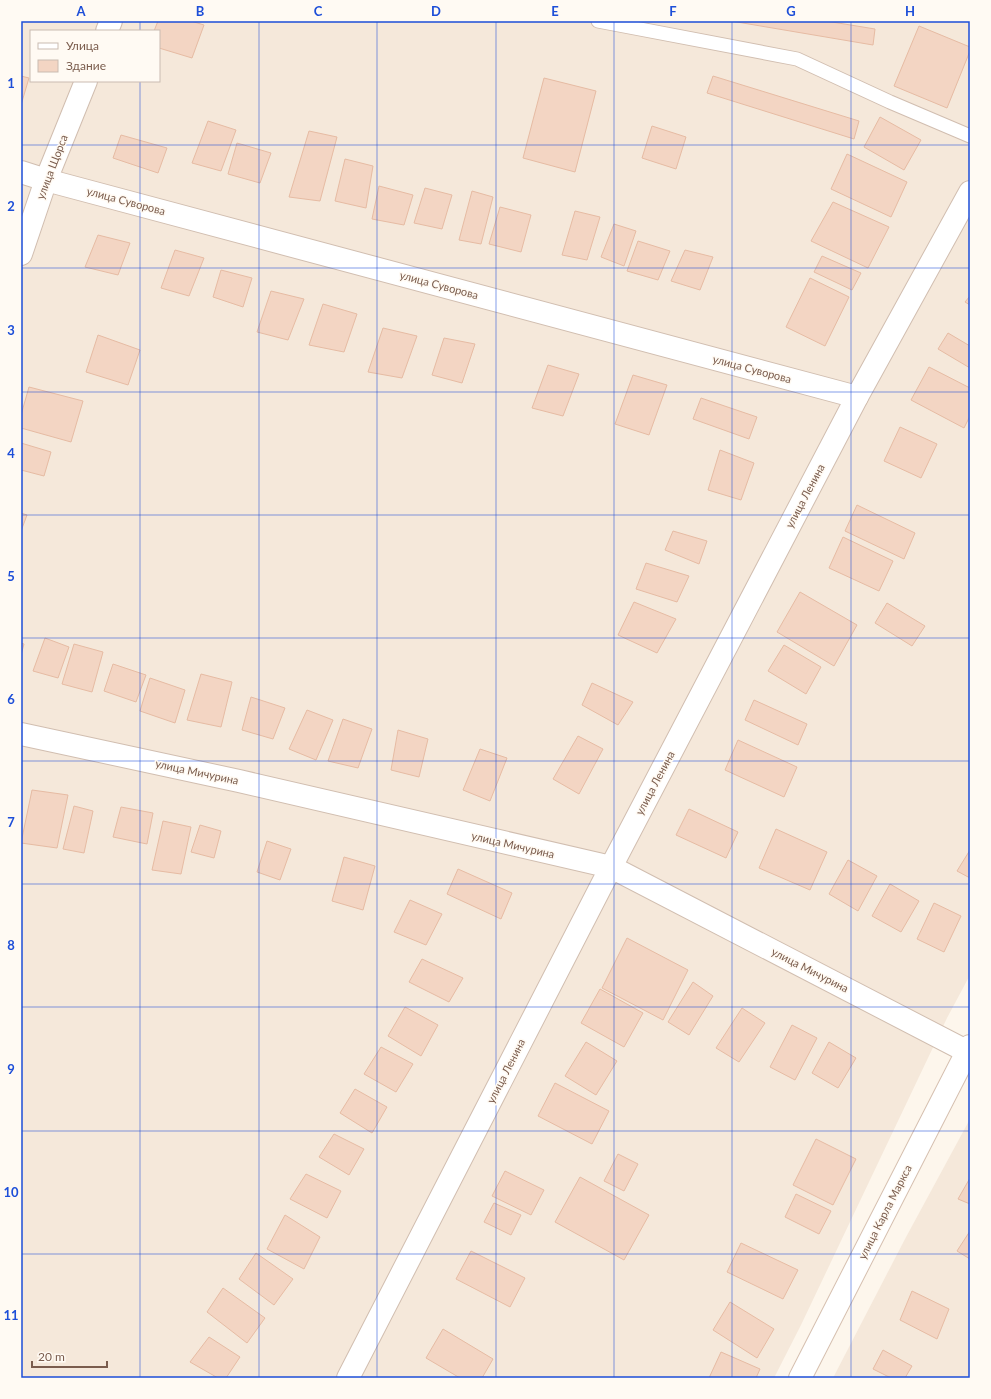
<svg xmlns="http://www.w3.org/2000/svg" width="991" height="1399" viewBox="0 0 991 1399" font-family="Lato,sans-serif">
<style>
.residential{fill:#f5e8da;fill-rule:evenodd}
.building{fill:#f3d5c3;stroke:#e6bba3}
.lines{fill:none;stroke-linecap:round;stroke-linejoin:round}
.lane-casing{stroke:#d1beb0;stroke-width:15}
.street-casing{stroke:#d1beb0;stroke-width:24}
.secondary-casing{stroke:#d6c0b0;stroke-width:24}
.lane{stroke:#fff;stroke-width:13}
.street{stroke:#fff;stroke-width:22}
.secondary{stroke:#fff;stroke-width:22}
.grid{fill:none;stroke:#1d4ed8;stroke-width:1;stroke-opacity:0.55}
.labels{text-anchor:middle;stroke-width:3;stroke-linejoin:round;paint-order:stroke}
.street-label{font-size:11px;fill:#7a5c4d;stroke:#fffaf3}
.neatline{fill:none;stroke:#1d4ed8;stroke-width:1.5}
.grid-label{font-size:13px;text-anchor:middle;font-weight:bold;fill:#1d4ed8}
</style>
<rect width="100%" height="100%" fill="#fdf6ec"/>
<g class="residential">
<path d="M21,21H970V975L947,1018L801,1325L774,1378H21ZM31,31H159V81H31Z"/>
<path d="M970,1119V1378H833L905,1239Z"/>
</g>
<g class="building">
<path d="M158,21H191L204,25L192,58L159,48V31H154Z"/>
<path d="M731,21H826L875,29L873,45Z"/>
<path d="M919,26L970,47V51L947,108L894,86Z"/>
<path d="M21,76L29,78L21,105Z"/>
<path d="M713,76L859,121L854,139L707,93Z"/>
<path d="M544,78L596,91L575,172L523,158Z"/>
<path d="M880,117L921,140L904,170L864,147Z"/>
<path d="M208,121L236,130L221,171L192,163Z"/>
<path d="M652,126L686,137L676,169L642,158Z"/>
<path d="M309,131L337,137L320,201L289,197Z"/>
<path d="M121,135L167,148L158,173L113,158Z"/>
<path d="M237,143L271,153L260,183L228,174Z"/>
<path d="M847,154L907,182L891,217L831,189Z"/>
<path d="M345,159L373,166L366,208L335,201Z"/>
<path d="M379,186L413,195L404,225L372,219Z"/>
<path d="M425,188L452,195L442,229L414,223Z"/>
<path d="M472,191L493,197L481,244L459,240Z"/>
<path d="M833,202L889,227L868,268L811,241Z"/>
<path d="M500,207L531,215L521,252L489,244Z"/>
<path d="M575,211L600,217L587,260L562,255Z"/>
<path d="M614,224L636,231L624,266L601,257Z"/>
<path d="M98,235L130,243L118,275L85,267Z"/>
<path d="M638,241L670,251L658,280L627,271Z"/>
<path d="M175,250L204,258L189,296L161,288Z"/>
<path d="M685,250L713,257L700,290L671,281Z"/>
<path d="M822,256L861,273L852,290L814,272Z"/>
<path d="M221,270L252,278L243,307L213,297Z"/>
<path d="M810,278L849,297L825,346L786,327Z"/>
<path d="M271,291L304,299L288,340L257,332Z"/>
<path d="M970,296V305L965,302Z"/>
<path d="M323,304L357,314L344,352L309,345Z"/>
<path d="M383,328L417,336L402,378L368,372Z"/>
<path d="M948,333L970,346V368L938,349Z"/>
<path d="M98,335L140,350L128,385L86,372Z"/>
<path d="M444,338L475,344L462,383L432,375Z"/>
<path d="M548,365L579,374L563,416L532,408Z"/>
<path d="M929,367L970,388V416L964,428L911,400Z"/>
<path d="M633,375L667,385L649,435L615,424Z"/>
<path d="M29,387L83,401L71,442L21,428V415Z"/>
<path d="M701,398L757,417L749,439L693,419Z"/>
<path d="M900,427L937,444L921,478L884,461Z"/>
<path d="M21,443L51,452L44,476L21,470Z"/>
<path d="M720,450L754,463L741,500L708,490Z"/>
<path d="M857,505L915,533L904,559L845,531Z"/>
<path d="M21,513L27,515L21,531Z"/>
<path d="M673,531L707,541L699,564L665,550Z"/>
<path d="M843,537L893,561L879,591L829,568Z"/>
<path d="M646,563L689,576L677,602L636,589Z"/>
<path d="M800,592L857,625L834,666L777,632Z"/>
<path d="M634,602L676,619L657,653L618,635Z"/>
<path d="M887,603L925,626L912,646L875,623Z"/>
<path d="M45,638L69,647L58,678L33,671Z"/>
<path d="M21,643L24,644L21,655Z"/>
<path d="M74,644L103,652L92,692L62,684Z"/>
<path d="M784,645L821,667L806,694L768,671Z"/>
<path d="M113,664L146,675L136,702L104,691Z"/>
<path d="M201,674L232,682L221,727L187,720Z"/>
<path d="M150,678L185,690L175,723L140,711Z"/>
<path d="M592,683L633,702L618,725L582,705Z"/>
<path d="M251,697L285,708L273,739L242,730Z"/>
<path d="M754,700L807,724L798,745L745,720Z"/>
<path d="M307,710L333,720L316,760L289,749Z"/>
<path d="M343,719L372,729L358,768L328,761Z"/>
<path d="M398,730L428,739L419,777L391,770Z"/>
<path d="M578,736L603,749L579,794L553,779Z"/>
<path d="M738,740L797,767L784,797L725,770Z"/>
<path d="M480,749L507,758L490,801L463,790Z"/>
<path d="M32,790L68,795L57,848L21,843Z"/>
<path d="M74,806L93,811L84,853L63,849Z"/>
<path d="M121,807L153,813L147,844L113,837Z"/>
<path d="M689,809L738,832L726,858L676,835Z"/>
<path d="M163,821L191,827L181,874L152,870Z"/>
<path d="M200,825L221,831L214,858L191,852Z"/>
<path d="M776,829L827,852L810,890L759,868Z"/>
<path d="M267,841L291,849L280,880L257,872Z"/>
<path d="M970,850V878L957,871Z"/>
<path d="M344,857L375,866L363,910L332,901Z"/>
<path d="M848,860L877,876L858,911L829,894Z"/>
<path d="M458,869L512,893L501,919L447,894Z"/>
<path d="M890,884L919,901L901,932L872,916Z"/>
<path d="M410,900L442,914L426,945L394,932Z"/>
<path d="M934,903L961,916L944,952L917,939Z"/>
<path d="M627,938L688,970L663,1020L602,988Z"/>
<path d="M422,959L463,978L449,1002L409,982Z"/>
<path d="M693,982L713,996L689,1035L668,1022Z"/>
<path d="M600,989L643,1013L624,1047L581,1023Z"/>
<path d="M405,1007L438,1025L421,1056L388,1036Z"/>
<path d="M742,1008L765,1023L739,1062L716,1048Z"/>
<path d="M792,1025L817,1038L795,1080L770,1067Z"/>
<path d="M586,1042L617,1061L596,1095L565,1076Z"/>
<path d="M829,1042L856,1058L838,1088L812,1073Z"/>
<path d="M381,1047L413,1064L396,1092L364,1074Z"/>
<path d="M555,1083L609,1111L592,1144L538,1116Z"/>
<path d="M355,1089L387,1107L372,1133L340,1113Z"/>
<path d="M334,1134L364,1149L349,1175L319,1157Z"/>
<path d="M816,1139L856,1159L833,1205L793,1185Z"/>
<path d="M618,1154L638,1164L624,1191L604,1181Z"/>
<path d="M505,1171L544,1190L531,1215L492,1196Z"/>
<path d="M306,1174L341,1191L327,1218L290,1199Z"/>
<path d="M580,1177L649,1215L624,1260L555,1222Z"/>
<path d="M970,1178V1204L958,1199Z"/>
<path d="M796,1194L831,1211L819,1234L785,1217Z"/>
<path d="M494,1203L521,1215L511,1235L484,1222Z"/>
<path d="M285,1215L320,1237L304,1269L267,1249Z"/>
<path d="M970,1231V1259L957,1251Z"/>
<path d="M741,1243L798,1270L783,1299L727,1272Z"/>
<path d="M471,1251L525,1278L510,1307L456,1279Z"/>
<path d="M256,1253L293,1279L274,1305L239,1279Z"/>
<path d="M223,1288L265,1318L247,1343L207,1312Z"/>
<path d="M912,1291L949,1309L937,1339L900,1320Z"/>
<path d="M730,1302L774,1329L757,1358L713,1330Z"/>
<path d="M443,1329L493,1359L482,1378H460L426,1358Z"/>
<path d="M209,1337L240,1357L226,1378H218L190,1362Z"/>
<path d="M883,1350L912,1366L905,1378H891L873,1369Z"/>
<path d="M721,1352L760,1369L756,1378H709Z"/>
</g>
<g class="lines">
<g class="lane-casing">
<path id="lane" d="M598,21L797,59L890,102L970,136"/>
</g>
<g class="street-casing">
<g id="street">
<path d="M107,31L111,21"/>
<path d="M21,172L46,180L857,397"/>
<path d="M21,254L46,180L86,81"/>
<path d="M21,734L239,781L611,867L970,1053"/>
<path d="M348,1378L611,867L857,397L970,192"/>
</g>
</g>
<g class="secondary-casing">
<path id="secondary" d="M800,1378L970,1046"/>
</g>
<use href="#lane" class="lane"/>
<use href="#street" class="street"/>
<use href="#secondary" class="secondary"/>
</g>
<path class="grid" d="M140,21V31M259,21V1378M377,21V1378M496,21V1378M614,21V1378M732,21V1378M851,21V1378M140,81V1378M21,145H970M21,268H970M21,392H970M21,515H970M21,638H970M21,761H970M21,884H970M21,1007H970M21,1131H970M21,1254H970"/>
<g class="labels">
<g class="street-label">
<text transform="translate(52 167) rotate(-69)" y="4">улица Щорса</text>
<text transform="translate(126 201) rotate(15)" y="4">улица Суворова</text>
<text transform="translate(439 285) rotate(15)" y="4">улица Суворова</text>
<text transform="translate(752 369) rotate(15)" y="4">улица Суворова</text>
<text transform="translate(805 496) rotate(-62)" y="4">улица Ленина</text>
<text transform="translate(197 772) rotate(12)" y="4">улица Мичурина</text>
<text transform="translate(655 783) rotate(-62)" y="4">улица Ленина</text>
<text transform="translate(513 845) rotate(13)" y="4">улица Мичурина</text>
<text transform="translate(810 970) rotate(27)" y="4">улица Мичурина</text>
<text transform="translate(506 1071) rotate(-63)" y="4">улица Ленина</text>
<text transform="translate(885 1212) rotate(-63)" y="4">улица Карла Маркса</text>
</g>
</g>
<rect width="991" height="1399" fill="none" stroke="#fffaf3" stroke-width="44"/>
<rect x="30" y="30" width="130" height="52" fill="#fffaf3" stroke="#cabbb1"/>
<rect x="38" y="43" width="20" height="6" fill="#ffffff" stroke="#cabbb1"/>
<text x="66" y="50" font-size="12" fill="#7a5c4d">Улица</text>
<rect x="38" y="60" width="20" height="12" fill="#f3d5c3" stroke="#cabbb1"/>
<text x="66" y="70" font-size="12" fill="#7a5c4d">Здание</text>
<path d="M32 1361v6h75v-6" fill="none" stroke="#7a5c4d" stroke-width="2"/>
<text x="38" y="1361" font-size="12" fill="#7a5c4d" stroke="#fffaf3" stroke-width="3" paint-order="stroke">20 m</text>
<rect x="22" y="22" width="947" height="1355" class="neatline"/>
<g class="grid-label">
<text x="81" y="16">A</text>
<text x="200" y="16">B</text>
<text x="318" y="16">C</text>
<text x="436" y="16">D</text>
<text x="555" y="16">E</text>
<text x="673" y="16">F</text>
<text x="791" y="16">G</text>
<text x="910" y="16">H</text>
<text x="11" y="88">1</text>
<text x="11" y="211">2</text>
<text x="11" y="335">3</text>
<text x="11" y="458">4</text>
<text x="11" y="581">5</text>
<text x="11" y="704">6</text>
<text x="11" y="827">7</text>
<text x="11" y="950">8</text>
<text x="11" y="1074">9</text>
<text x="11" y="1197">10</text>
<text x="11" y="1320">11</text>
</g>
</svg>
